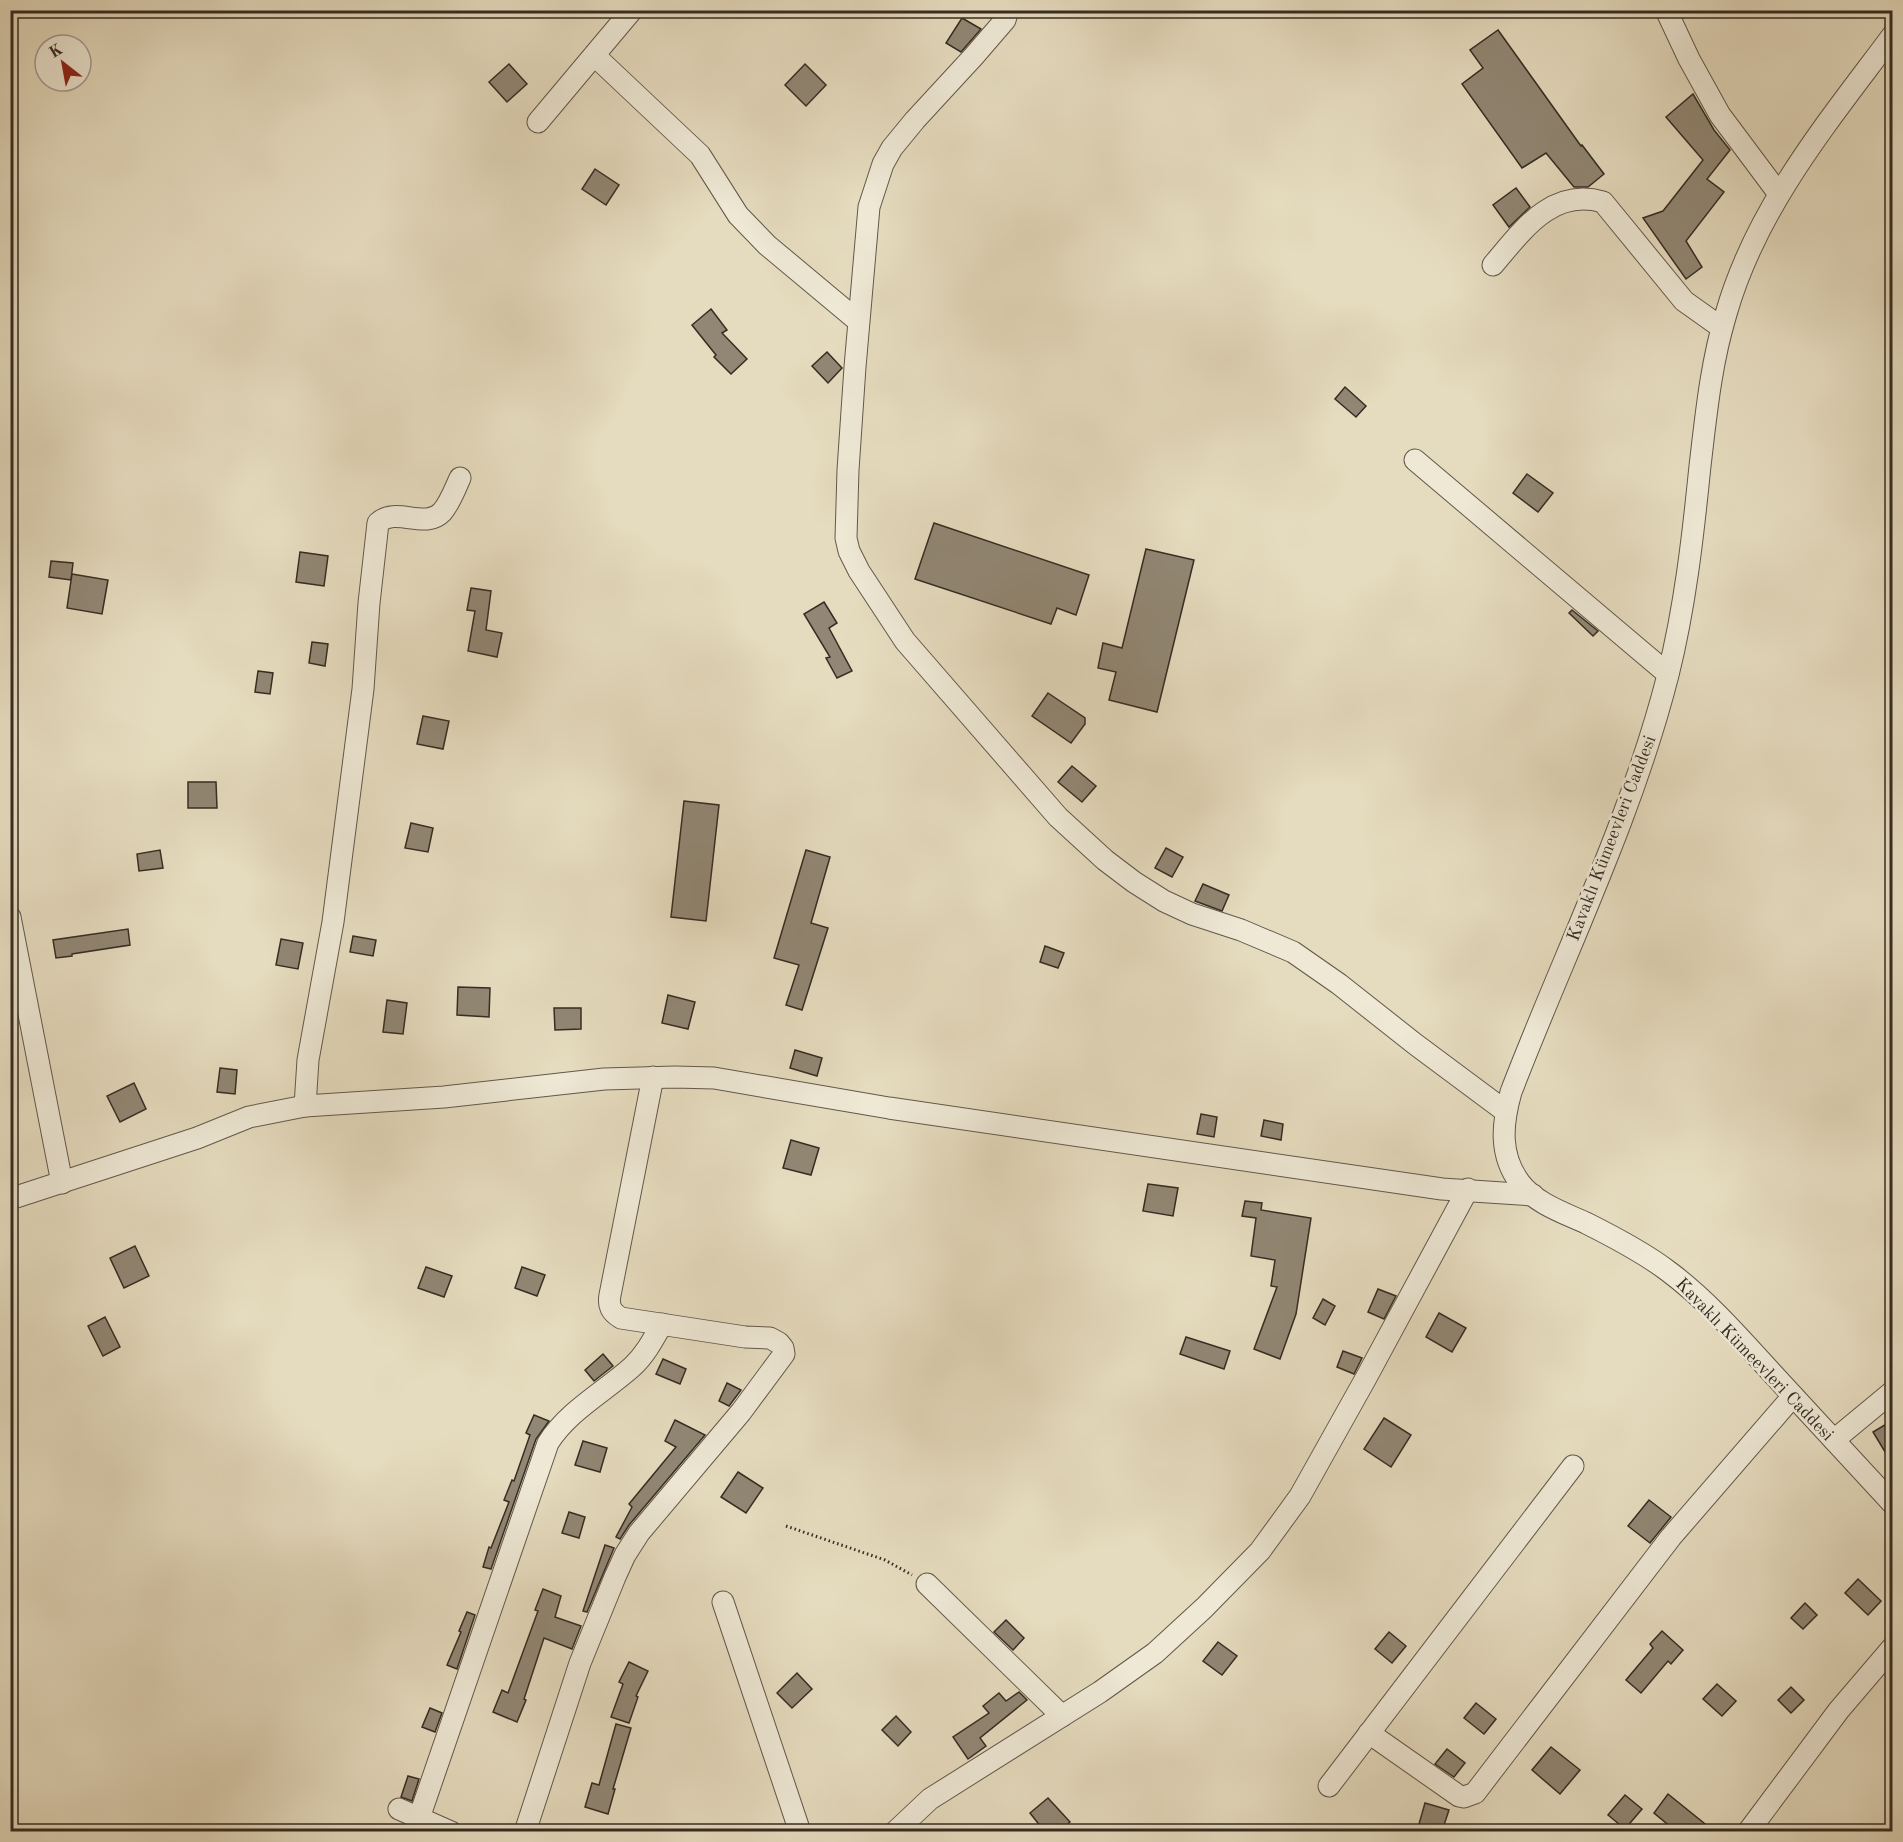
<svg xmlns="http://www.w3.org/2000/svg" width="1903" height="1842" viewBox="0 0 1903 1842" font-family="'Old Standard TT',serif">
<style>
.building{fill:#918774;stroke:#362c23;stroke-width:1.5}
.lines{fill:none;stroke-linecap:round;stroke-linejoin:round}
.minor-casing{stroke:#62584a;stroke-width:23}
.path{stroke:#362c23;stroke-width:3;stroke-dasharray:1.5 3;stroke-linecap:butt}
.minor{stroke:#eee8d5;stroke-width:21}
.labels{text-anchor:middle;stroke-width:5;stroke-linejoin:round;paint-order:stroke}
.street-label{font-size:18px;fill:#362c23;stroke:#eee8d5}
</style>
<rect width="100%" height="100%" fill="#e5dbbe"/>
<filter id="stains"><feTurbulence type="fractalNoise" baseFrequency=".00333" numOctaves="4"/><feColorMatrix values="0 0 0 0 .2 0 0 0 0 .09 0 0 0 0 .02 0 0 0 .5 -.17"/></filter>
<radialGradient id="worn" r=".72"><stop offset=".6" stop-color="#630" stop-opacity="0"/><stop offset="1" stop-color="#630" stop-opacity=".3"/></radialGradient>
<g class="building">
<path d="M962,18L981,29L961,52L946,43Z"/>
<path d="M1498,30L1581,146L1582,145L1604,174L1588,187H1574L1546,153L1522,168L1462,84L1483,68L1470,50Z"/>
<path d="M509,64L527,84L507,102L489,82Z"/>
<path d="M805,64L826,85L806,106L785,85Z"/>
<path d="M1693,94L1714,130L1730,150L1707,179L1724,192L1686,241L1702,267L1686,279L1643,218L1663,211L1703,160L1666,117Z"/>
<path d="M595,169L619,185L606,205L582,189Z"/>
<path d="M1516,188L1530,207L1509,227L1493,205Z"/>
<path d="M711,309L727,330L722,333L747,359L731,374L714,357L716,355L692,325Z"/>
<path d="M827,352L842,368L828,383L812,366Z"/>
<path d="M1345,387L1366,406L1356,417L1335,399Z"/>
<path d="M1527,474L1553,493L1538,512L1513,493Z"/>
<path d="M934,523L1089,575L1076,615L1057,608L1051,624L915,579Z"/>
<path d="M1146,549L1194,560L1157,712L1109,700L1116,672L1098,668L1103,643L1122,648Z"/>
<path d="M300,552L328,556L324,586L296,582Z"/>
<path d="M51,561L73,563L71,580L49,577Z"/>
<path d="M72,574L108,580L102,614L67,608Z"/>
<path d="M471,588L491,591L486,630L502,633L497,657L468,651L475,611L467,610Z"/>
<path d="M824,602L837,623L829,628L852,671L837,678L826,658L830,657L804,614Z"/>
<path d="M1572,610L1598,631L1593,636L1569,613Z"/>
<path d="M312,642L328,644L325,666L309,663Z"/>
<path d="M258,671L273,673L270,694L255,692Z"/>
<path d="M1048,693L1085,718V724L1071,743L1032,716Z"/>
<path d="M423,716L449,721L443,749L417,744Z"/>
<path d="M1072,766L1096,786L1082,802L1058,782Z"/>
<path d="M188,782H216L217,808H188Z"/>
<path d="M684,801L719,805L706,921L671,917Z"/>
<path d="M411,823L433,828L428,852L405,848Z"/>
<path d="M1166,848L1183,857L1172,877L1155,868Z"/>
<path d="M160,850L163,868L139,871L137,854Z"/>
<path d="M806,850L830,857L811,923L828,928L802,1010L786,1005L799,965L774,958Z"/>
<path d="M1203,884L1229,895L1222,911L1195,901Z"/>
<path d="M128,929L130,945L72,954V956L56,958L53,940Z"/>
<path d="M353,936L376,940L373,956L350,952Z"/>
<path d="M281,939L303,943L298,969L276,965Z"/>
<path d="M1045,946L1064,953L1058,968L1040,962Z"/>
<path d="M458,987L490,988L489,1017L457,1015Z"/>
<path d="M668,995L695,1002L688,1029L662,1023Z"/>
<path d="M387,1000L407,1003L403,1034L383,1032Z"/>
<path d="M554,1008H581V1029L555,1030Z"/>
<path d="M795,1050L822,1058L817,1076L790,1068Z"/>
<path d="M220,1068L237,1070L235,1094L217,1092Z"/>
<path d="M134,1083L146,1109L120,1122L107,1096Z"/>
<path d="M1201,1114L1217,1117L1214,1137L1197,1134Z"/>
<path d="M1264,1120L1283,1124L1281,1140L1261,1136Z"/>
<path d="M791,1140L819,1148L811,1175L783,1168Z"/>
<path d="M1148,1184L1178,1188L1173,1216L1143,1211Z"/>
<path d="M1245,1201L1262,1203L1261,1210L1311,1218L1296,1314L1280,1359L1254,1349L1277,1287L1271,1286L1275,1260L1251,1256L1256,1218L1242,1216Z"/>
<path d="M135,1246L149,1276L124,1288L110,1258Z"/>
<path d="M426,1267L452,1276L444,1297L418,1288Z"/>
<path d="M522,1267L545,1275L537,1296L515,1288Z"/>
<path d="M1378,1289L1396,1296L1384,1319L1368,1312Z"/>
<path d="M1323,1299L1335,1306L1325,1325L1313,1318Z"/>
<path d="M1439,1313L1466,1328L1452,1352L1426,1337Z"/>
<path d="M105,1317L120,1347L103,1356L88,1326Z"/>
<path d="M1186,1337L1230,1351L1224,1369L1180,1354Z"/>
<path d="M1343,1351L1362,1358L1354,1374L1337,1367Z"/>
<path d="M603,1354L613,1366L594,1381L585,1370Z"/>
<path d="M663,1359L686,1369L680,1384L656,1374Z"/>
<path d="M727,1383L741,1390L729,1406L719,1401Z"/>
<path d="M534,1415L549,1421L536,1439L491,1569L483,1567L489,1547L491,1548L509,1502L504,1500L512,1480L514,1481L530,1435L526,1433Z"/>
<path d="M1384,1418L1411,1435L1391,1467L1364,1449Z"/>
<path d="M675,1420L705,1435L629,1525L620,1539L616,1537L632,1507L629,1504L676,1447L665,1441Z"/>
<path d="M1893,1420V1465L1873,1432Z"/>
<path d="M583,1441L607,1448L600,1472L575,1465Z"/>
<path d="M738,1472L763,1488L746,1513L721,1497Z"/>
<path d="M1649,1500L1671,1517L1650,1543L1628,1526Z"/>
<path d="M569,1512L585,1517L579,1538L562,1533Z"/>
<path d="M605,1545L614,1548L587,1612L583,1611Z"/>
<path d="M1858,1579L1881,1601L1868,1615L1845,1593Z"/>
<path d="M543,1589L561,1596L555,1617L581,1626L572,1649L544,1638L524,1699L526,1700L517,1722L493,1712L502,1690L508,1693L538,1611L535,1610Z"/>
<path d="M1805,1603L1817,1615L1803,1629L1791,1618Z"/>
<path d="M467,1612L475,1615L457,1669L447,1665L461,1632L459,1631Z"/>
<path d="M1006,1620L1024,1638L1013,1650L994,1632Z"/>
<path d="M1662,1631L1683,1650L1671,1664L1668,1661L1641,1693L1626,1680L1653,1648L1650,1644Z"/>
<path d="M1389,1632L1406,1646L1392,1663L1375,1649Z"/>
<path d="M1218,1642L1237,1656L1222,1675L1203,1661Z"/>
<path d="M629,1662L648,1671L636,1696L638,1697L629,1723L611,1717L623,1684L619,1682Z"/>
<path d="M797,1673L812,1689L792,1708L777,1693Z"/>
<path d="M1717,1684L1736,1701L1722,1716L1703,1699Z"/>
<path d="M1791,1687L1804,1700L1791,1713L1778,1700Z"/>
<path d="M1019,1692L1027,1700L980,1738L986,1746L968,1759L953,1737L989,1713L983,1706L999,1693L1006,1701Z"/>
<path d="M1476,1703L1496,1719L1484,1734L1464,1718Z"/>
<path d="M430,1708L442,1713L435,1732L422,1727Z"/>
<path d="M896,1716L911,1732L898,1746L882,1730Z"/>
<path d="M616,1724L631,1728L613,1789H615L608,1814L585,1807L592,1783L599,1785Z"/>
<path d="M1551,1747L1580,1770L1560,1794L1532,1770Z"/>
<path d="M1447,1749L1465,1763L1454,1777L1435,1764Z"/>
<path d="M408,1776L419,1779L412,1801L401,1797Z"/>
<path d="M1668,1794L1715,1832H1677L1654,1813Z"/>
<path d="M1625,1795L1642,1809L1625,1829L1608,1815Z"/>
<path d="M1048,1798L1070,1822L1059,1832H1045L1030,1813Z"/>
<path d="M1425,1803L1449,1810L1442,1831L1419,1824Z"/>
</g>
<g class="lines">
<g class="minor-casing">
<g id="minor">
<path d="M1008,10L1005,20L974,56L915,120L892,148L883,164L869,207L855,367L848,470L846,538L849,551L859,571L905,641L1058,817L1105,860L1134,882L1164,901L1192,914L1241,930L1293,952L1339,984L1415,1044L1505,1111"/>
<path d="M1666,10L1689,59L1720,115L1779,194"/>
<path d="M1892,36C1828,122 1756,208 1726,314C1711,363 1706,415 1700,466C1693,536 1685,607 1668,675C1631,820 1564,954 1511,1092C1502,1124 1499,1155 1520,1183C1535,1203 1564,1213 1586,1223C1614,1237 1643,1252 1668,1271C1707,1300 1740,1338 1772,1373C1812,1416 1852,1460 1892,1503"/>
<path d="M595,56L700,155L738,215L767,245L858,321"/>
<path d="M538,122L632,10"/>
<path d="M1493,265C1522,231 1552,187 1603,202L1684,301L1722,328"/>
<path d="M1415,460L1668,674"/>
<path d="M10,917L62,1183"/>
<path d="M305,1106L308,1060L333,922L363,689L369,603L378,523C396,506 425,530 442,512C450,503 455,489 460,478"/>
<path d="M10,1199L197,1138L249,1117L305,1106L444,1097L604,1079L675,1077L714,1078L889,1108L1442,1189L1533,1195"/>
<path d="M1834,1440L1892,1392"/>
<path d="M927,1584L1062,1716"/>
<path d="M723,1602L800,1832"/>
<path d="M1369,1733L1459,1796L1464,1797L1475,1793L1671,1537L1793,1396"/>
<path d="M1329,1786L1573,1466"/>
<path d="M399,1809L451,1832"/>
<path d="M419,1818L548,1443C568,1411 604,1392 632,1367C645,1355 653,1340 662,1324"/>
<path d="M525,1832L580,1663L615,1577L625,1555L639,1533L741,1412L784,1354L783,1348L779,1343L770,1338L745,1337L621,1318C611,1312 608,1306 610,1295L653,1077"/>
<path d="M895,1832L930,1799L1100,1692L1155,1653L1204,1608L1260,1551L1300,1496L1366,1378L1468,1189"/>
<path d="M1748,1832L1839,1710L1892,1648"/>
</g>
</g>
<path class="path" d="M786,1526L885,1560L912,1575"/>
<use href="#minor" class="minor"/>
</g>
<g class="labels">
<g class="street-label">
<text transform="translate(1611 838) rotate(-69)" y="6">Kavaklı Kümeevleri Caddesi</text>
<text transform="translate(1755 1359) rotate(46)" y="6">Kavaklı Kümeevleri Caddesi</text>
</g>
</g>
<rect width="1903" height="1842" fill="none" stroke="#e5dbbe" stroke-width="36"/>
<rect x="12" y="12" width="1879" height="1818" fill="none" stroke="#362c23" stroke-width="3"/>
<rect x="18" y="18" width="1867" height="1806" fill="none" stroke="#362c23" stroke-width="1.5"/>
<g transform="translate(63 63) rotate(329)"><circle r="28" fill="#eee8d5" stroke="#a49d8e" stroke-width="1.5"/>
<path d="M0-4.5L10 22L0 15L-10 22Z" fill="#8f2418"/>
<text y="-9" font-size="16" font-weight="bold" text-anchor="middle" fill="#362c23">K</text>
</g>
<rect width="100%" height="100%" filter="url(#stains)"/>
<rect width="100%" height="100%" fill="url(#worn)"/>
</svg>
